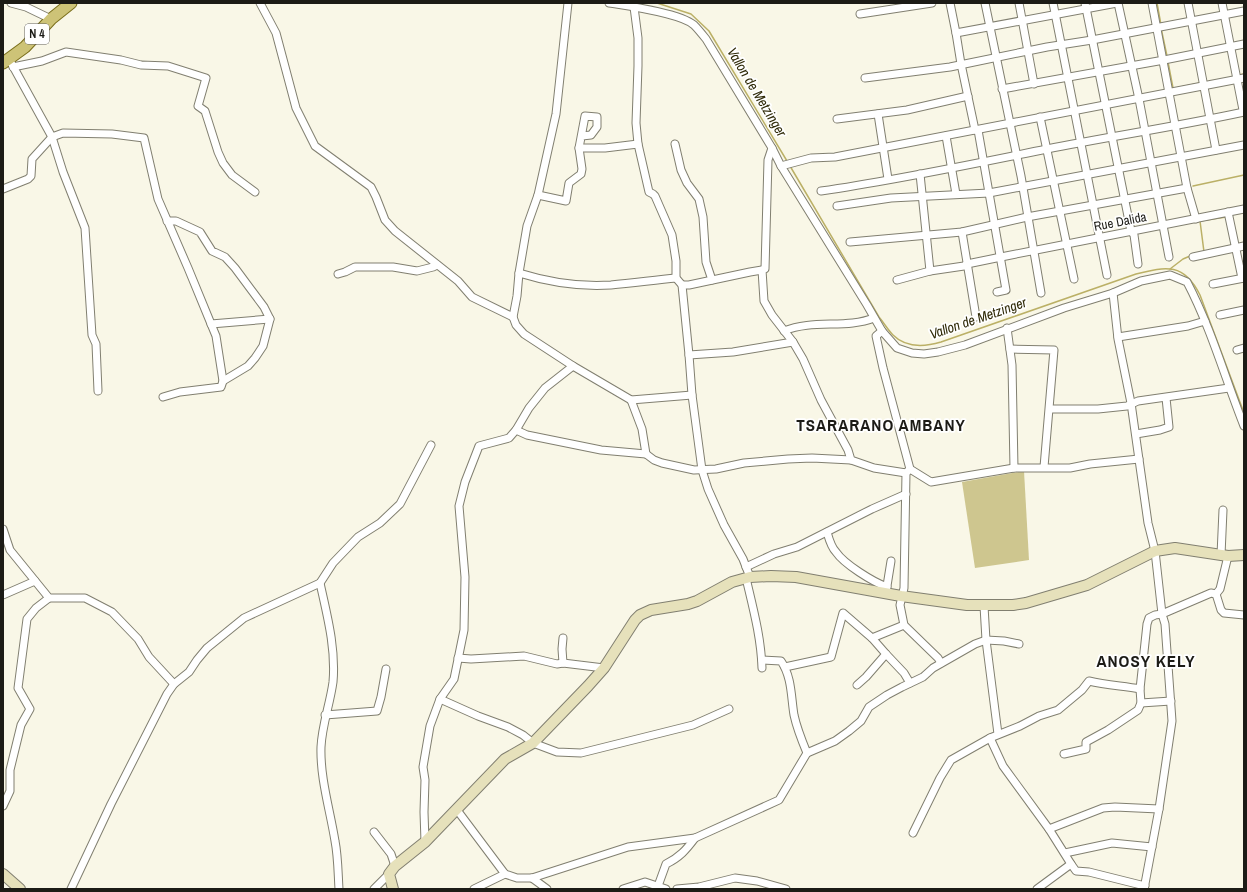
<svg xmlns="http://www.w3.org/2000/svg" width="1247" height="892" viewBox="0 0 1247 892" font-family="'Archivo Narrow',sans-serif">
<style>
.green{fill:#cec68f}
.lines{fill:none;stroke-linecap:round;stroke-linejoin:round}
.stream{stroke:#bbb066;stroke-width:1.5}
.street-casing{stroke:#817f70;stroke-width:9}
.secondary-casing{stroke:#817f70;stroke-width:12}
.primary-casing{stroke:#7a6e1a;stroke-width:13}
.street{stroke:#fff;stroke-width:7}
.secondary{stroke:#e6e1bb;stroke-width:10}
.primary{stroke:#cdc377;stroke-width:11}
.labels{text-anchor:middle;stroke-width:3.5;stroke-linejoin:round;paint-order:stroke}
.shield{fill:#fff;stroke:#605f5c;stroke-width:1}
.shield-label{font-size:12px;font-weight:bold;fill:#1c1b16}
.street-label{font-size:13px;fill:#1c1b16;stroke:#fff}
.water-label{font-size:14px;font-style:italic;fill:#302b09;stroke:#fff}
.district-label{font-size:17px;font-weight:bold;letter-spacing:1px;fill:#1c1b16;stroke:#fff}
</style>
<rect width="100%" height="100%" fill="#f9f7e7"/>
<path class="green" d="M1024,471L1029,560L975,568L962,482Z"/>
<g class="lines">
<g class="stream">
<path d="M657,3L691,14L709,31L787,161"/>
<path d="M1157,3L1161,25"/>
<path d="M1161,28L1167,56"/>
<path d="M1168,62L1173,88"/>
<path d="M1238,75L1244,74"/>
<path d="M1171,89L1200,83"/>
<path d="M790,166L879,317C884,323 888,330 893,335C906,348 924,347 941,342L1136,274C1167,266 1184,263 1200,295L1244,413"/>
<path d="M1193,186L1244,175"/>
<path d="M1201,220L1200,221L1204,252"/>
<path d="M1200,221L1226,217"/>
<path d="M1170,269L1183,259L1190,256"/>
</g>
<g class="street-casing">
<g id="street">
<path d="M11,3L26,7L51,19"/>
<path d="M260,3L276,33L296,108L315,146L371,187L376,197L385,220L395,231L458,281L472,297L513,317"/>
<path d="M568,3L556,114L538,195L527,226L519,273L517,296L513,317L516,325L524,334L573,366L631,400L692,395"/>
<path d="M609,3C628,6 680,13 694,25C698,29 702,34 706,39L772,148L781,166L867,305L882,331L897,348L912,353L924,354L938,352L965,345L1064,308L1113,293L1141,281L1170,275L1187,282C1211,328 1225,378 1244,426"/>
<path d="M950,3L956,33L961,64L975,130"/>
<path d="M985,3L1021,176L1041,293"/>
<path d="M1019,3L1034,84"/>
<path d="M1053,3L1107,275"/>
<path d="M1085,3L1131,231L1134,235L1138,264"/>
<path d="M1118,3L1139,99L1169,257"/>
<path d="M1152,3L1187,188L1196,219"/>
<path d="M1188,3L1216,150"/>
<path d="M1222,3L1243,110"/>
<path d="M634,7L638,38V66L636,123L638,144L649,192L653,194L655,196L672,235L676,261V278L682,285L689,355L692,395L702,470L708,489L724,525L743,559L750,577"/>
<path d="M860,14L932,3"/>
<path d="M956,33L1117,3"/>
<path d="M9,59L52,137L63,172L85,228L92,335L96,344L98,391"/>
<path d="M13,67L42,61L66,52L121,60L141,65L168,66L206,78L198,106L205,111L218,152L223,163L232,175L255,192"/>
<path d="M865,78L950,67L1047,47L1092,40L1244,11"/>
<path d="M1002,89L1164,60L1244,44"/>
<path d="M878,114L888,179"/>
<path d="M1040,117L1074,279"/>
<path d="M837,119L907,110L968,96"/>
<path d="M978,130L1006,290L997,292"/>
<path d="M946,136L956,194"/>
<path d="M675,144L681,170L687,183L699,199L703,217L706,262L712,280"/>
<path d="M579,148H605L638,144"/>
<path d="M772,148L768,160L765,269L762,270L764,301L772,315L793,342L803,359L821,400L848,450L851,460L874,468L906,473"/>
<path d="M781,166L811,158L835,157L1244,78"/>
<path d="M920,174L930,271"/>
<path d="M3,189L28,179L31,176L32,159L52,137L63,133L112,134L144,138L158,199L188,268L216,336L223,381"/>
<path d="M821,191C897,180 972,164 1047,149C1113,136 1179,126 1244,112"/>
<path d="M538,195L566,201L569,183L581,174L582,169L579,148L585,116L597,117V127L591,135L582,136"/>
<path d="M837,206L891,198L989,193L1244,145"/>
<path d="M1228,212L1242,278"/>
<path d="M962,232L976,317"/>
<path d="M850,242L962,232L1027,217L1187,188"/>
<path d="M1193,257L1244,246"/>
<path d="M519,273C548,282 581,287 611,285C633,283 655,280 676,278"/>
<path d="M338,274L345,272L355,267H393L417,271L433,267L437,265"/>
<path d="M897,280L930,271L964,266L967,264L1001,257L1244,209"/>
<path d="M1213,284L1244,278"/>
<path d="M682,285H689L750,272L762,270"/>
<path d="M1220,315L1244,310"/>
<path d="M211,324L270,319"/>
<path d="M1007,328L1012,365L1014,468"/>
<path d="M784,331C813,319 846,329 874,318"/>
<path d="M882,331L876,336L883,368L910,469"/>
<path d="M1118,337L1188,326L1205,321"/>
<path d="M1010,349L1054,350L1044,467"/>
<path d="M1237,350L1244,348"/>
<path d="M689,355L733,352L793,342"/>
<path d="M163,397L180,392L221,387L223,381L248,366L255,358L263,346L270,319L264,307L235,268L225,257L212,251L200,232L176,221H167"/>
<path d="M631,400L642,429L646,454"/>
<path d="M1050,409H1098L1127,406L1138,401L1229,388"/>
<path d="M516,430L527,435L601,450L646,454L654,460L662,463L694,470L716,469L744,463L788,459L812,458L851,460"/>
<path d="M1136,434L1160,430L1169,427L1166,398"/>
<path d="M3,529L10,550L49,598H85L112,612L138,639L149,657L174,684"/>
<path d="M827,532C829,539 831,547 836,552C844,564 873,582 887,587"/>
<path d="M1221,555L1223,510"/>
<path d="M746,567L774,554L797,547L872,509L906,494"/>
<path d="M746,578C753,608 761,637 762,668"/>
<path d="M320,583C327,615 336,648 333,682C330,704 322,725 321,747C320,778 330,810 335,841C338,856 338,873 339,889"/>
<path d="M886,592L891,561"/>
<path d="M1216,594L1221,610L1224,613L1244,615"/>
<path d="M1216,594L1220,589L1228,556"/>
<path d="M3,595L35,581"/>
<path d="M984,606L986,640L998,734"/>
<path d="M563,638L562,649L563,663"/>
<path d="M872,638L904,625"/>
<path d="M458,658L471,659L524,656L557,664L563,663L604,668"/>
<path d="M762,660L781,661C792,677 791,697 794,715C797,729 802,741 807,753"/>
<path d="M941,663L938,658L904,625L900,605L904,588L906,473L910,469L931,482L1014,468H1070L1090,464L1139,459"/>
<path d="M785,667L831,657L843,613L872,638L886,654L904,673L910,683"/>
<path d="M857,685L866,677L886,654"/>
<path d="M440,699L478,716L508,727L523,735L533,743L557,752L581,753L693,725L729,709"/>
<path d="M1141,703L1171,701"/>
<path d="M325,715L377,711L381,697L386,669"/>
<path d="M990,738L1003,766L1049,829L1071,864L1076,871L1089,872L1145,886"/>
<path d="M1064,754L1086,749V742L1108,730L1138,710L1141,703L1140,689L1147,624L1149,618L1155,615L1162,614L1155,551L1148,523L1131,403L1118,339L1113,293"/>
<path d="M3,806L10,791V770L21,725L30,709L18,688L27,619L36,608L49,598"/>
<path d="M457,810L505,874L517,878H532L628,847L695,838L779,800L807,753L835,741L849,731L861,721L869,707L887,695L902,687L923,677L933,668L975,644L986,640L1004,641L1019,644"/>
<path d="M1049,829L1103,808L1115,807L1159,809"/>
<path d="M374,832L391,854L395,866"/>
<path d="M913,833L940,778L951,760L990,738L1020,726L1039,716L1058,710L1082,690L1089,681C1106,685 1123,686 1140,689"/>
<path d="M425,842L424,812L425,780L423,767L430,726L440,699L454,679L464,630L465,577L459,506L465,482L479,446L509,438L516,430L529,408L545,388L573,366"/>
<path d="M1065,853L1112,843L1152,847"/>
<path d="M532,878L547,889"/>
<path d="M658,886L666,864C680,857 686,850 695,838"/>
<path d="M71,889L111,804L167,694L174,684L189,672L197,660L207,648L244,618L320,583L333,563L358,537L380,523L400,504L431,445"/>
<path d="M374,889L389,874"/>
<path d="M474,889L505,874"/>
<path d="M623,889L645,882L666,889"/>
<path d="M677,889L699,887L735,878L757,881L786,889"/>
<path d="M1037,889L1071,864"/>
<path d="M1144,889L1159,809L1172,721L1165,624L1162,614L1211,593L1216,594"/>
</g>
</g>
<g class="secondary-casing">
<g id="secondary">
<path d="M3,874L20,889"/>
<path d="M393,889L389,874L395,866L425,842L505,759L533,743L588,686L604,668L635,620L640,615L651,610L688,604L697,601L732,582L750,577L771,576L796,577L901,596L967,605H1013L1026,603L1087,585L1155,551L1175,548L1228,556L1244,555"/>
</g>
</g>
<g class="primary-casing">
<path id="primary" d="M3,63L25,47L51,19L71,3"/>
</g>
<use href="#street" class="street"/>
<use href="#secondary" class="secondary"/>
<use href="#primary" class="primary"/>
</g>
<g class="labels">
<rect class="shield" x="25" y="24" width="24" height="20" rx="3"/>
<g class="shield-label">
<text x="37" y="38">N 4</text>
</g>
<g class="street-label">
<text transform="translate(1120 221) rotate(-11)" y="5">Rue Dalida</text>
</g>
<g class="water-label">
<text transform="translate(757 92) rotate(59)" y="5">Vallon de Metzinger</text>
<text transform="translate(978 318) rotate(-19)" y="5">Vallon de Metzinger</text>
</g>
<g class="district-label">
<text x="881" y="431">TSARARANO AMBANY</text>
<text x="1146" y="667">ANOSY KELY</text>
</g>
</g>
<rect width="1247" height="892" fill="none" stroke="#1c1b16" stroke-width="8"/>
</svg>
